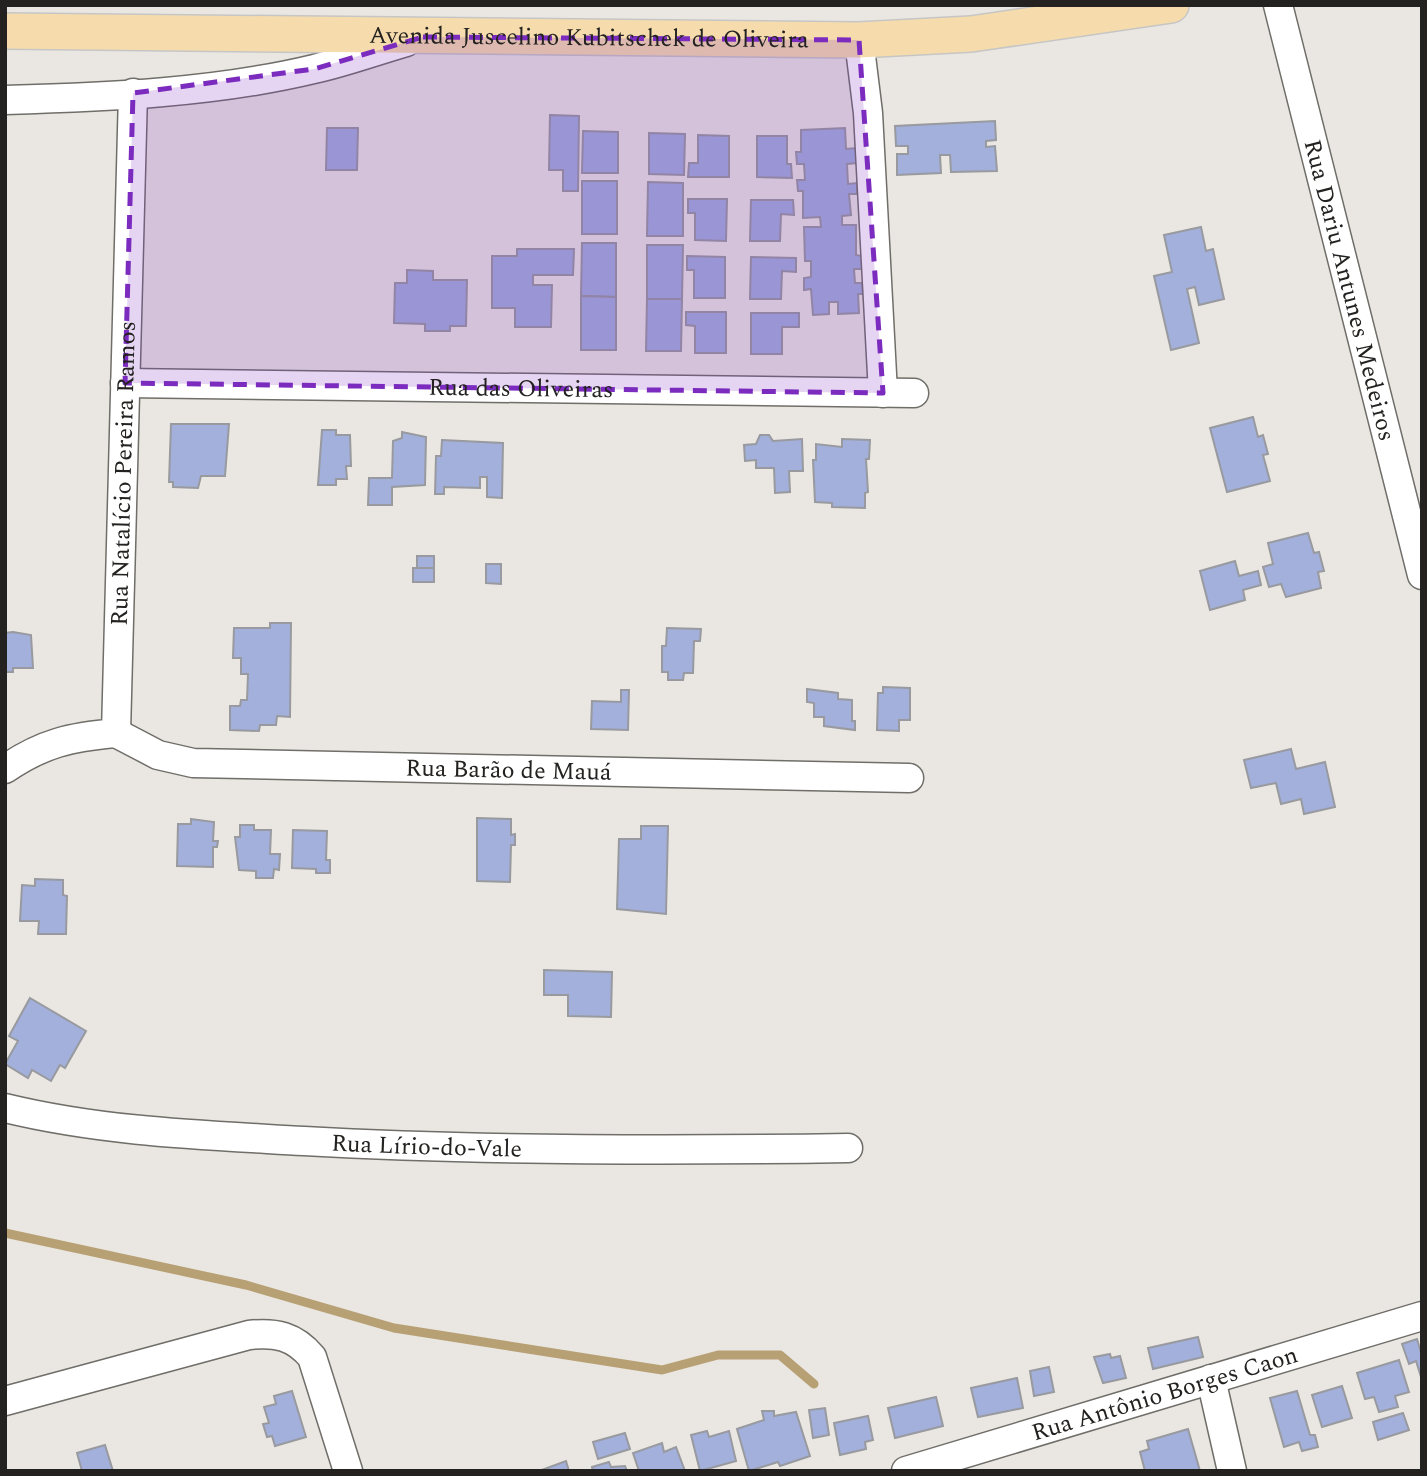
<svg xmlns="http://www.w3.org/2000/svg" width="1427" height="1476" viewBox="0 0 1427 1476" font-family="Spectral,serif">
<style>
.lines{fill:none;stroke-linecap:round;stroke-linejoin:round}
.stream{stroke:#b8a075;stroke-width:9}
.building{fill:#a2b0db;stroke:#989a9f;stroke-width:2}
.minor-casing{stroke:#706e69;stroke-width:31}
.major-casing{stroke:#c6c6c5;stroke-width:38}
.minor{stroke:#fff;stroke-width:28}
.major{stroke:#f6dcac;stroke-width:35}
.marked{fill:#7b2cbf;fill-opacity:0.2;stroke:#7b2cbf;stroke-width:5;stroke-dasharray:14 9;stroke-linejoin:round}
.labels{text-anchor:middle;stroke-width:6;stroke-linejoin:round;paint-order:stroke}
.street-label{font-size:24px;fill:#232220;stroke:#f7f4ef}
</style>
<rect width="100%" height="100%" fill="#eae7e2"/>
<g class="lines">
<path class="stream" d="M5,1233L246,1285L394,1328L662,1370L718,1355H780L814,1384"/>
</g>
<g class="building">
<path d="M550,115L579,116L578,191H563V170H549Z"/>
<path d="M995,121L996,140L986,141V147L995,146L997,171L951,172L950,155H940L941,173L897,175V154H908V146H896L895,126Z"/>
<path d="M327,128H358L357,170H326Z"/>
<path d="M845,128L846,149L856,148L857,163L847,164L848,184L857,183V194H849L851,215L842,216V225H856V255L862,256V269H854L855,283H862L863,294H858L859,313L838,314V302H829V314L813,315L811,289L804,290V278L811,277V261H805L804,227H821L820,217L803,218V191H798L797,180H805L804,164H797L796,152H801V130Z"/>
<path d="M583,131L618,132V173H582Z"/>
<path d="M649,133L685,134L684,175L649,174Z"/>
<path d="M698,135L729,136V177H688L689,163H698Z"/>
<path d="M757,136H787V164H791L792,178L757,177Z"/>
<rect x="582" y="181" width="35" height="53"/>
<path d="M648,182L683,183V236H647Z"/>
<path d="M688,199H727L726,241L695,240V213H688Z"/>
<path d="M751,200H793L794,215L781,214L780,241H750Z"/>
<path d="M1201,227L1206,251L1213,249L1224,299L1199,305L1195,287L1187,289L1199,343L1171,350L1154,276L1172,272L1164,235Z"/>
<path d="M582,243H616V297L581,296Z"/>
<path d="M647,245H683L682,299H647Z"/>
<path d="M517,249H574L573,275H533V285H552L551,327H515V308H492V256H517Z"/>
<path d="M687,256L725,257V298H694V270H687Z"/>
<path d="M751,257L796,258V272L782,271L781,299H750Z"/>
<path d="M407,270L433,271V280H467L466,326H450V331H425V324L394,323L395,283H407Z"/>
<path d="M581,296L616,297V350H581Z"/>
<path d="M647,299H682L681,351H646Z"/>
<path d="M686,312H726V353H695V326L686,325Z"/>
<path d="M751,313H799V327H782V354H751Z"/>
<path d="M1253,417L1258,437L1263,435L1268,454L1263,455L1270,481L1227,492L1210,428Z"/>
<path d="M171,424H229L225,476H201L198,488L173,487V482H169Z"/>
<path d="M322,430H336V435H350L351,466H346L347,479H336V485H318Z"/>
<path d="M402,432L426,437L425,485L392,487V505H368L369,478H392L393,441L402,438Z"/>
<path d="M760,435H769L773,441L802,439L803,471H789L790,492L775,493L774,468H756V460L745,461L744,445L756,444Z"/>
<path d="M842,439L870,440L869,459H866L868,492L865,493V508L832,507V503L815,502L813,460H816V444L842,447Z"/>
<path d="M442,440L503,443L502,498L487,497V477H480V488L444,487V494H435L436,456H441Z"/>
<path d="M1308,533L1314,553L1319,552L1324,571L1318,572L1321,588L1286,597L1281,584L1269,587L1263,567L1273,564L1268,543Z"/>
<rect x="417" y="556" width="17" height="12"/>
<path d="M1235,561L1239,576L1258,571L1261,585L1243,590L1245,600L1210,610L1200,571Z"/>
<path d="M486,564H501V584L486,583Z"/>
<rect x="413" y="568" width="21" height="14"/>
<path d="M270,623H291L290,717L277,716L276,725H260L259,731L230,730V706H240L241,700H247L248,674H241V658H233L234,628H270Z"/>
<path d="M667,628L701,629L700,641H694L693,673H684L683,680H668V672H662V646H666Z"/>
<path d="M13,632L31,635L33,668H13V672H5V633Z"/>
<path d="M883,687L910,688V720H899V731L877,730L878,693H883Z"/>
<path d="M807,689L838,693V699L852,700V721H855V730L824,726V717H814V703L807,702Z"/>
<path d="M621,690H629L628,730L591,729L592,701L621,702Z"/>
<path d="M1291,749L1296,769L1325,762L1335,807L1304,814L1301,799L1281,804L1276,783L1251,788L1244,760Z"/>
<path d="M477,818L511,819V835L515,834V845H511L510,882L477,881Z"/>
<path d="M191,819L214,822L213,841H218L217,847H213V867L177,866L178,824H191Z"/>
<path d="M240,825H254V830H271L270,854H280L279,870L274,869L273,878H256V871L239,870L235,837H240Z"/>
<path d="M641,826H668L666,914L617,909L619,839H641Z"/>
<path d="M293,830L327,831L326,860H330V873H316V869L292,868Z"/>
<path d="M35,879L63,880V895L67,896L66,934H38L39,921H20L22,885L35,886Z"/>
<path d="M544,970L612,972L611,1017L568,1016V995H544Z"/>
<path d="M30,998L86,1031L65,1068L60,1065L51,1081L32,1070L28,1078L5,1064L18,1041L9,1036Z"/>
<path d="M1198,1337L1203,1357L1153,1369L1148,1348Z"/>
<path d="M1417,1339L1422,1356L1421,1377L1416,1361L1409,1364L1402,1344Z"/>
<path d="M1110,1354L1111,1358L1120,1356L1126,1378L1103,1383L1094,1357Z"/>
<path d="M1399,1360L1409,1392L1395,1396L1398,1407L1379,1412L1374,1397L1365,1399L1357,1373Z"/>
<path d="M1049,1367L1054,1392L1034,1396L1030,1371Z"/>
<path d="M1017,1378L1023,1408L978,1417L971,1388Z"/>
<path d="M1342,1386L1352,1418L1322,1427L1312,1395Z"/>
<path d="M292,1391L306,1437L275,1446L272,1436L267,1437L263,1424L269,1423L264,1407L276,1404L274,1396Z"/>
<path d="M1297,1391L1310,1435H1315L1318,1447L1302,1451L1299,1442L1284,1447L1270,1398Z"/>
<path d="M936,1397L943,1426L895,1438L888,1408Z"/>
<path d="M825,1408L829,1435L813,1438L809,1410Z"/>
<path d="M762,1411H774V1416L796,1412L810,1456L780,1466L778,1462L749,1471L737,1429L764,1420Z"/>
<path d="M1403,1413L1409,1430L1378,1440L1373,1422Z"/>
<path d="M868,1416L873,1440L865,1442L866,1449L840,1455L834,1423Z"/>
<path d="M1188,1429L1200,1471H1145L1140,1452L1149,1449L1147,1441Z"/>
<path d="M707,1431L709,1437L729,1431L736,1461L700,1471L691,1435Z"/>
<path d="M625,1433L630,1449L598,1459L593,1442Z"/>
<path d="M662,1443L664,1452L676,1447L685,1471H639L633,1453Z"/>
<path d="M105,1445L113,1471H82L77,1453Z"/>
<path d="M566,1461L569,1471H539Z"/>
<path d="M609,1462L611,1467L625,1466L627,1471H593L592,1467Z"/>
</g>
<g class="lines">
<g class="minor-casing">
<g id="minor">
<path id="s1" d="M1278,5L1422,575"/>
<path d="M859,40L868,113L883,393"/>
<path d="M5,100C107,97 214,93 314,69C345,62 375,51 406,42"/>
<path id="s2" d="M125,383L914,393"/>
<path id="s3" d="M116,733L158,755L193,763L909,778"/>
<path id="s4" d="M5,769C43,743 71,737 116,733L133,93"/>
<path id="s5" d="M5,1108C104,1132 203,1135 304,1141C486,1151 666,1151 848,1148"/>
<path d="M1211,1379L1232,1471"/>
<path d="M5,1401L249,1335C276,1332 294,1336 312,1357L348,1471"/>
<path id="s6" d="M906,1471L1422,1316"/>
</g>
</g>
<g class="major-casing">
<g id="major">
<path id="s7" d="M5,31L859,40L971,34L1171,5"/>
</g>
</g>
<use href="#minor" class="minor"/>
<use href="#major" class="major"/>
</g>
<path class="marked" d="M423,37L859,40L883,393L125,383L133,93L314,69Z"/>
<g class="labels">
<g class="street-label">
<text dy="8" stroke="none"><textPath href="#s7" startOffset="584">Avenida Juscelino Kubitschek de Oliveira</textPath></text>
<text dy="8" stroke="none"><textPath href="#s1" startOffset="294">Rua Dariu Antunes Medeiros</textPath></text>
<text dy="8" stroke="none"><textPath href="#s2" startOffset="396">Rua das Oliveiras</textPath></text>
<text dy="8" stroke="none"><textPath href="#s4" startOffset="378">Rua Natalício Pereira Ramos</textPath></text>
<text dy="8" stroke="none"><textPath href="#s3" startOffset="399">Rua Barão de Mauá</textPath></text>
<text dy="8" stroke="none"><textPath href="#s5" startOffset="424">Rua Lírio-do-Vale</textPath></text>
<text dy="8" stroke="none"><textPath href="#s6" startOffset="270">Rua Antônio Borges Caon</textPath></text>
</g>
</g>
<rect width="1427" height="1476" fill="none" stroke="#232220" stroke-width="14"/>
</svg>
